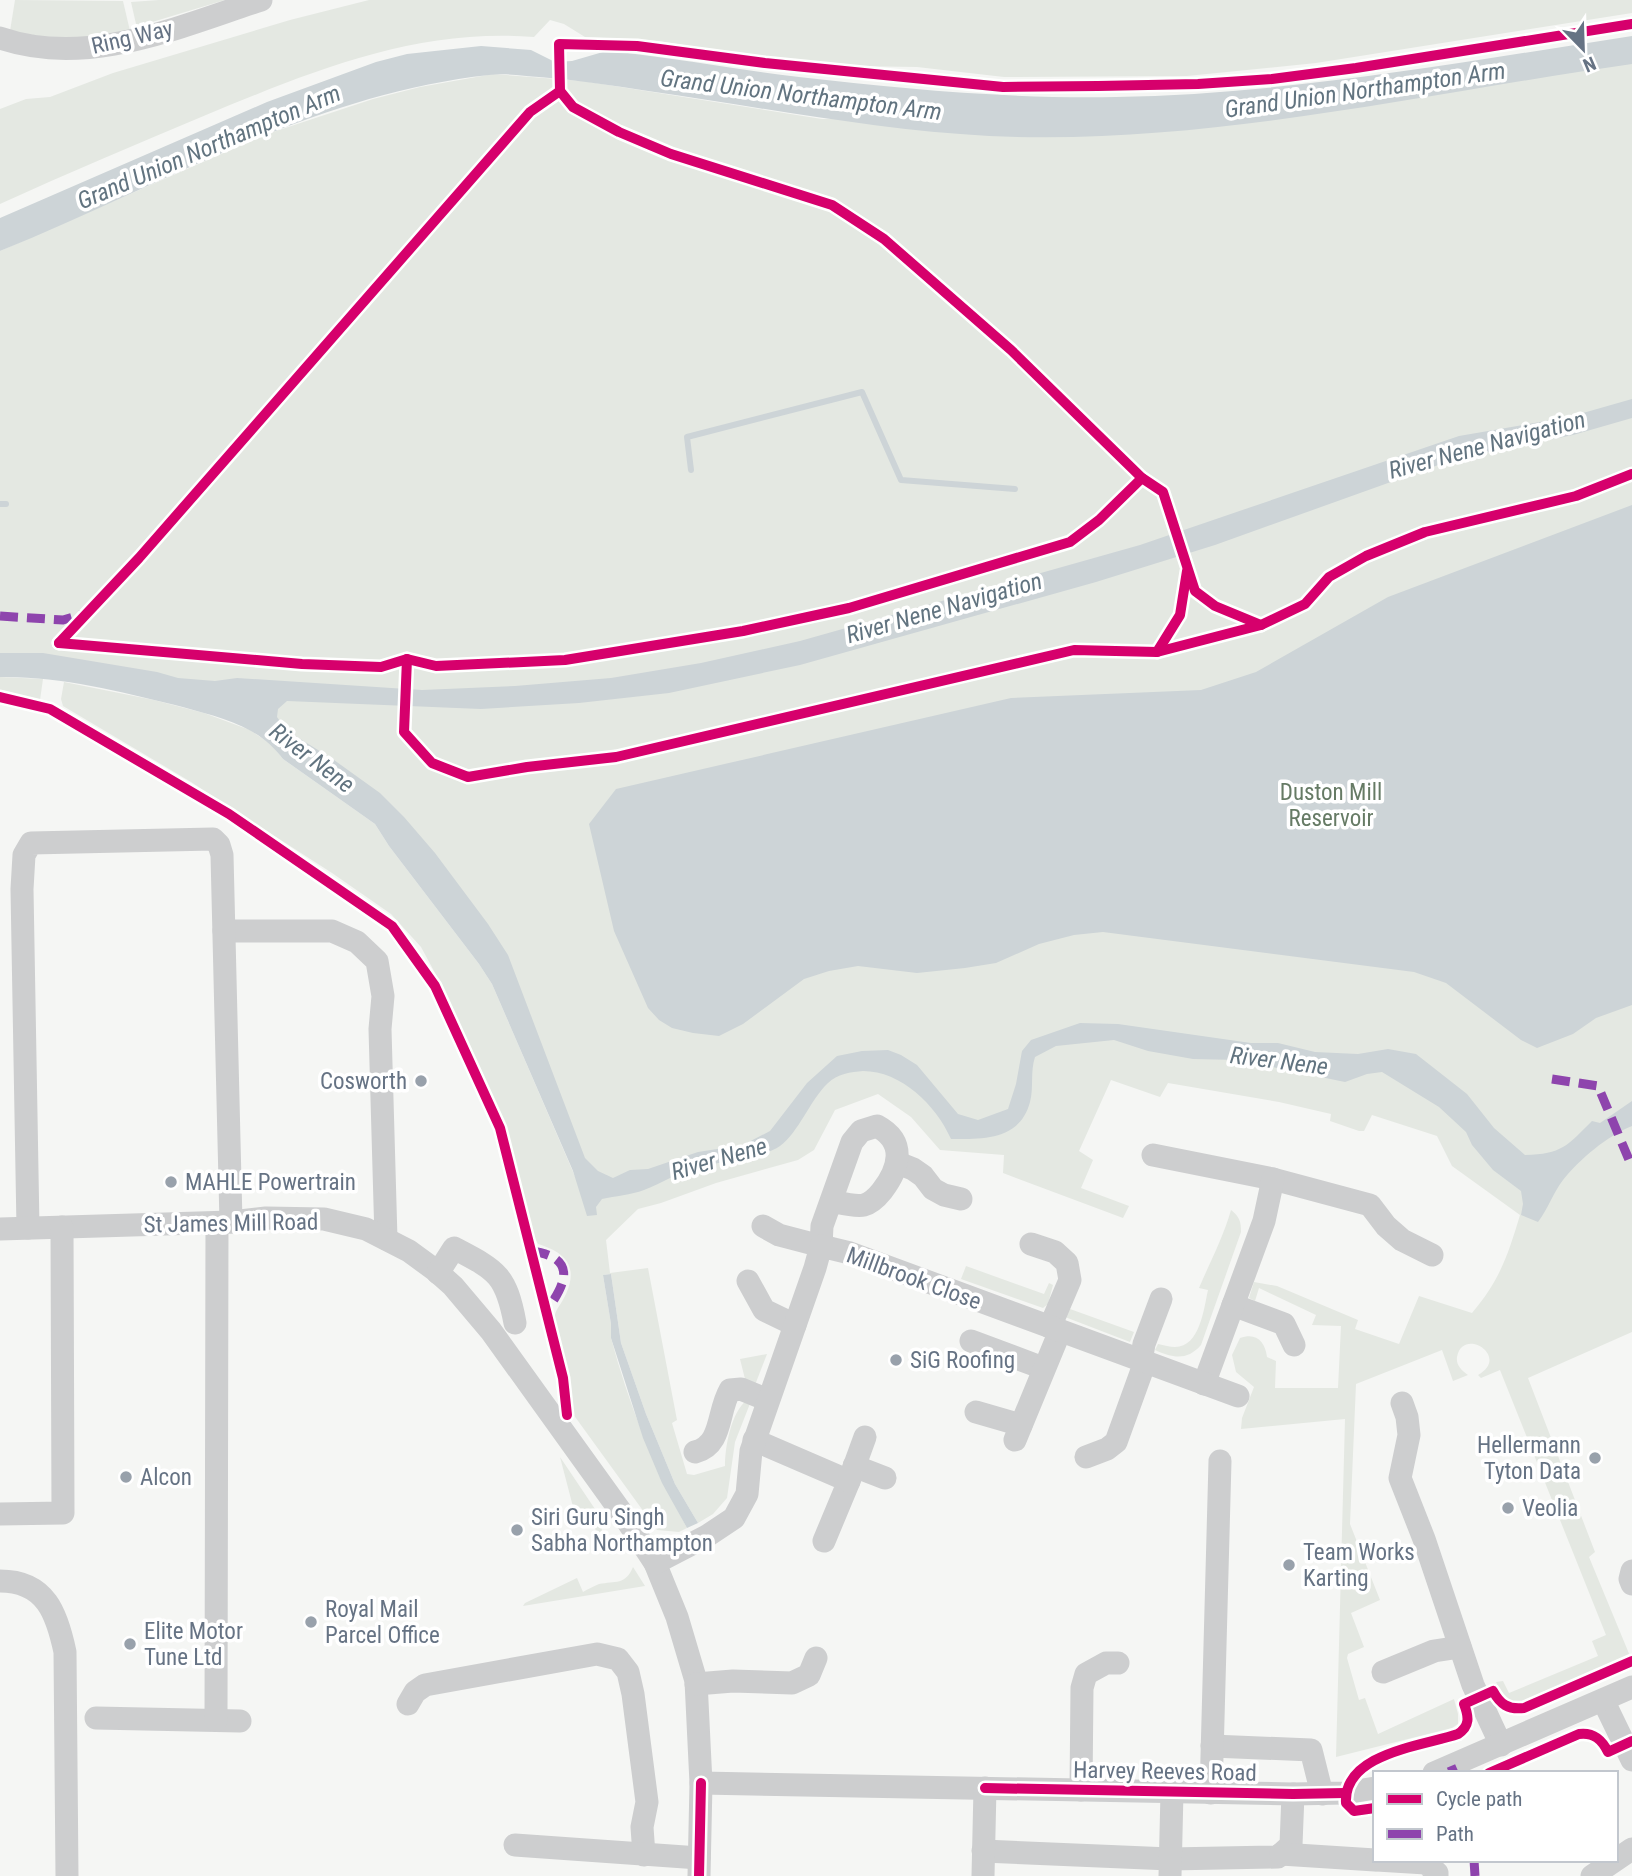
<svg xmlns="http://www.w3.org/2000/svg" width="1632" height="1876" viewBox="0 0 1632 1876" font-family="'Roboto Condensed',sans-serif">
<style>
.green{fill:#e4e8e2}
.water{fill:#cdd4d7}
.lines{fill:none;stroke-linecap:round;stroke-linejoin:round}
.stream{stroke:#cdd4d7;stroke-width:6}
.minor{stroke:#cdcecf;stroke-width:23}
.quiet{stroke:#8e44ad;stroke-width:9;stroke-dasharray:18 9;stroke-linecap:butt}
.cycleway-casing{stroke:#fff;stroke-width:15}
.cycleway{stroke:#d6006c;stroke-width:10}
.poi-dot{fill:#98a1ab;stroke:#fff;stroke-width:2.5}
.labels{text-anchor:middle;stroke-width:7;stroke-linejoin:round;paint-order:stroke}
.street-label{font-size:23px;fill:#667384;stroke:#fff}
.park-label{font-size:23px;fill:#667b65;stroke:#fff}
.poi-label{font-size:23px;fill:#667384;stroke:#fff;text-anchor:start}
.water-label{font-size:24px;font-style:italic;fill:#627480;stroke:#fff}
</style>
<rect width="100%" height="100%" fill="#f5f6f4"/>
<g class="green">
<path d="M15,0L123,1L130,31L63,40L10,31Z"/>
<path d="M159,0H225L139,26L136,24L131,2Z"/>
<path d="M369,0H1632V13L1316,63L1187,76L1004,77L917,67L849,66L739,54L659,41L585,37L564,24L550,20L534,37C415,28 313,71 206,115C137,144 68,173 0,204V109L26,99L50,97L113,73L290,20Z"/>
<path d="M1632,51V1332L1528,1378L1595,1552L1589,1557L1630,1656L1521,1703C1505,1702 1502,1695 1496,1682L1503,1681L1509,1693L1598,1656L1592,1641L1606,1635L1500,1370L1481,1378L1478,1375C1511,1357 1463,1326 1457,1357C1456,1365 1461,1370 1468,1375L1453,1381L1442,1350L1356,1384L1350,1524L1380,1600L1351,1613L1364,1647L1348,1654L1347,1658L1359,1700L1365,1698L1378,1734L1454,1699L1458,1714V1724L1452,1728L1336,1757L1345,1419L1241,1429L1242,1418L1254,1387L1236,1372L1232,1355L1240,1338C1256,1332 1265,1341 1267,1357L1276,1361L1275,1388H1338L1341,1326L1312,1325L1316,1315L1259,1288L1255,1301L1249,1298L1254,1282L1277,1286L1358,1320L1355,1329L1399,1344L1419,1296L1472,1313C1500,1280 1508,1255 1520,1215L1452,1166L1437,1136L1372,1115L1364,1131H1359L1330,1121L1331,1114L1279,1102L1168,1083L1160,1097L1111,1080L1079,1151L1093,1160L1081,1188L1129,1206L1123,1218L1003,1173L1004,1155L940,1150L911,1117L878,1094L835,1110L814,1150L798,1160L716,1183L661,1203L638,1209L606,1240L610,1273L648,1268L677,1420L672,1423L687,1474L694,1475L725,1466C725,1447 731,1412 747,1400L751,1401L735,1442L727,1498L713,1514L698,1523L675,1484L646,1414L621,1343L611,1274L603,1275L611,1324V1338C629,1405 654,1468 687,1528L679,1532L657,1530L573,1414L554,1320C555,1309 561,1305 566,1294C579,1265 564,1252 538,1244L533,1235L513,1151L441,984L421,947L391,914L332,873L191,782L63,706L61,699L64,682L154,700L204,713L250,730L272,745L283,759L375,824L389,846L479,964L492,984L577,1181L504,978L408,843L239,703L0,665V251L267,134L373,99L420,87L493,74L583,81L822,119L1069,117Z"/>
<path d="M0,677L43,679L40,700L0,693Z"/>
<path d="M1231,1210C1240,1217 1241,1222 1241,1232L1201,1345C1187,1361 1173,1358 1155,1350L1158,1344C1164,1345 1170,1347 1175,1347C1200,1347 1204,1308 1208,1290L1199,1288C1210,1262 1223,1238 1231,1210Z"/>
<path d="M966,1266L1044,1294L1049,1283L1053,1285L1048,1304L1043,1308L961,1279Z"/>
<path d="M1070,1309L1134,1332L1130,1342L1065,1317Z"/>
<path d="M767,1354L755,1385L745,1379L740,1359Z"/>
<path d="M560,1457L601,1518L602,1532L598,1538L592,1518L577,1522Z"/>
<path d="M633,1567L645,1586L523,1606L525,1603L577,1578L583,1592C588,1589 594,1586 599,1584C615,1581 626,1585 633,1567Z"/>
</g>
<g class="water">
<path d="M1632,36V64C1419,94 1206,146 989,136C874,130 761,107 648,91C611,85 576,80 539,77C523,76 505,73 489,75C314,94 160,186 0,251V218L267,102L376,62L407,54L481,46L531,50L555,62L572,61L603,52H620C680,59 739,70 799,77C904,89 1010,99 1116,97C1289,94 1462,62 1632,36Z"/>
<path d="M1632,399V418L1573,435L1455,459L1215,545L1096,582L800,665L669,693L579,703L481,709L287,701L278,709L277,717L286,730L334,760L380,793L404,817L435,853L488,924L508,955L585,1158L598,1171L613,1178L630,1170L648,1169L698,1152L743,1145L770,1131L807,1083L837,1056L862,1051L888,1050L901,1055L917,1065L958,1114L978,1120L1008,1109L1016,1084L1022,1051L1031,1040L1080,1023L1118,1024L1251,1043H1278L1315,1052L1358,1054L1388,1049L1416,1054L1467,1094L1494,1128L1525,1155C1562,1154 1567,1146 1592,1121L1600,1123L1632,1101V1126C1607,1136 1580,1159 1563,1180C1553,1193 1548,1209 1538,1222L1521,1215L1523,1204L1521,1191L1493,1170L1472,1145L1466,1132L1439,1107L1382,1072L1367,1074L1345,1082L1238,1060L1193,1059L1148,1051L1114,1040L1056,1046L1035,1057C1030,1072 1034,1087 1030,1102C1020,1140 984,1139 951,1139C936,1105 901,1071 863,1071C851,1072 837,1074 828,1083C810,1100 799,1132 780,1146C764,1158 718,1162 698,1167C679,1172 662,1183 644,1190C631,1195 615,1196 602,1199L596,1207L597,1215L587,1216L573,1171L492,984L479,964L389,846L375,824L283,759C274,747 264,738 251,731C228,718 200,712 175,705C118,691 59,676 0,677V653H43L157,672L178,678L215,681L237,678L422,690L515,686L611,678L701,663L800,641L1140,545L1459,436L1569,417Z"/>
<path d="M1632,505V1005L1596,1018L1573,1034L1537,1048L1521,1040L1446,983L1414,972L1103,932L1074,935L1039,944L996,963L965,968L917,973L858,966L829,971L804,979L743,1024L719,1036L693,1033L672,1028L659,1020L648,1008L614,931L589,824L616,789L1011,698L1201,690L1256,672L1388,597Z"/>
<path d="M611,1274L621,1343L646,1414L675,1484L698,1523L687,1528L662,1483L643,1438L611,1338V1324L603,1275Z"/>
</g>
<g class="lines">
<g class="stream">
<path d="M691,470L687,437L862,392L901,480L1015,489"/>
<path d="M0,504H6"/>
</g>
<g class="minor">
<path d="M0,38C87,68 178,27 261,0"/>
<path d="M224,931H332L357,942L377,961L383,996L380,1029L386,1239"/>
<path d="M1153,1155L1273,1179L1370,1205L1386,1226L1402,1240L1432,1255"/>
<path d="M898,1163L913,1169L923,1176L933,1189L944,1195L961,1199"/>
<path d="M763,1226L779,1235L821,1246L822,1226L852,1142L861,1131L877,1126C907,1142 899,1169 882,1191C878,1196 871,1203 864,1205C855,1207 841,1203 831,1201"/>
<path d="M28,1228L22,889L24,855L31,843L213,839L219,845L222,855L231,1222"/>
<path d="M0,1229L231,1222L266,1218L324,1219L366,1229L409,1251L435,1270L453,1286L491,1331L624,1516L655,1563L677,1617L696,1681L701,1783L699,1876"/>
<path d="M1031,1244L1055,1252L1067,1263L1070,1280L1050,1327"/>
<path d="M438,1273L454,1248C496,1270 506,1274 515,1323"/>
<path d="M748,1281L764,1310L795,1325"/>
<path d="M1233,1305L1284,1324L1294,1345"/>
<path d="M971,1341L1043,1368"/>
<path d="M1141,1361L1144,1344L1161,1299"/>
<path d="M1204,1384L1264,1221L1273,1179"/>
<path d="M1402,1403L1407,1417L1409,1435L1400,1478L1424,1539L1473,1685L1501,1745"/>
<path d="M976,1412L1021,1425"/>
<path d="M754,1440L849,1481L824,1541"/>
<path d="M1015,1440L1060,1331"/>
<path d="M695,1452C723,1445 717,1412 730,1390L741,1389L768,1400"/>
<path d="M1086,1457L1107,1449L1116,1442L1145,1362"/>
<path d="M854,1466L885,1478"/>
<path d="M849,1481L865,1437"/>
<path d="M0,1514L63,1513L62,1227"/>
<path d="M655,1563L707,1536L734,1518L747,1494L751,1451L815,1268L821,1246L850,1253L1238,1396"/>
<path d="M1632,1571L1630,1579L1632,1584"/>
<path d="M0,1581C46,1581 57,1614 65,1652L67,1876"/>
<path d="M1383,1672L1434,1651L1460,1647"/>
<path d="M696,1684L733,1681L792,1683L809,1675L816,1658"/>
<path d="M1603,1700L1632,1760"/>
<path d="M408,1704L415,1692L425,1685L597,1654L618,1659L628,1672L633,1694L647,1802L642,1827L644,1855"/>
<path d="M96,1718L240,1721"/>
<path d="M216,1720L217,1223"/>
<path d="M1212,1746L1311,1750L1322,1794"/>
<path d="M1434,1773L1632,1687"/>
<path d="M701,1783L1293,1794L1345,1793L1375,1788"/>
<path d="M1081,1790L1082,1688L1086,1674L1106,1663H1118"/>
<path d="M1211,1793L1220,1461"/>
<path d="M515,1845L699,1858"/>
<path d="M983,1851L1170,1859L1278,1857L1291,1845L1293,1794"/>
<path d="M1281,1854L1375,1860"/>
<path d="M1377,1860L1426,1863L1437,1873V1876"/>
<path d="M983,1876L985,1788"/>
<path d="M1170,1876L1172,1792"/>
<path d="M1592,1876L1632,1849"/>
</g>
<g class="quiet">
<path d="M0,616L63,620L83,614"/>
<path d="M1552,1079L1598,1086L1632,1167"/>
<path d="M531,1251C576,1257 568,1282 546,1311"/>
<path d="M1451,1766L1454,1773"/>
<path d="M1474,1860L1475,1876"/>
</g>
<g class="cycleway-casing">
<g id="cycleway">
<path d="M1261,625L1215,606L1195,591L1163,492L1142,478L1011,350L884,239L832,205L671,154L619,132L573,107L560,91L559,44L637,46L765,63L1003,87L1098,86L1198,84L1272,79L1356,68L1632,24"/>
<path d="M59,643L302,664L381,667L407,659L436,666L565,660L743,631L849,608L1070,542L1099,520L1142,478"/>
<path d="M59,643L139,558L530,112L560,91"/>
<path d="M1157,652L1180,615L1187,571"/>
<path d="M407,659L404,732L432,763L468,777L527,767L616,757L1074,650L1157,652L1261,625L1305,604L1329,577L1366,556L1425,532L1576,496L1632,474"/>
<path d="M0,697L50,709L229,814L392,926L435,986L500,1128L563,1378L567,1415"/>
<path d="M1489,1773L1579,1734C1594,1732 1602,1740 1608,1752L1632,1741"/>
<path d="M985,1788L1293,1794L1345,1793"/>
<path d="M1375,1808L1354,1811L1346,1803C1343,1753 1423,1746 1458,1734C1470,1726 1469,1717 1464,1704L1493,1691C1500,1704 1508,1710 1524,1708L1632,1661"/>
<path d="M699,1876L701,1783"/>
</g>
</g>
<use href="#cycleway" class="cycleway"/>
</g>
<g class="poi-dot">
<circle cx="421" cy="1081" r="7"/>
<circle cx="171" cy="1182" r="7"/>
<circle cx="896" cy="1360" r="7"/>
<circle cx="1595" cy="1458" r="7"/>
<circle cx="126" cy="1477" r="7"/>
<circle cx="1508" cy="1508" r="7"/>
<circle cx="517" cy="1530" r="7"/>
<circle cx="1289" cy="1565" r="7"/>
<circle cx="311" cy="1622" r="7"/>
<circle cx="130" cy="1644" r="7"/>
</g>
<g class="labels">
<g class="street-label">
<text transform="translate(132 37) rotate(-13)" y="8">Ring Way</text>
<text transform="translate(231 1223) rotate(-1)" y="8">St James Mill Road</text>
<text transform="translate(914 1278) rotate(20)" y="8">Millbrook Close</text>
<text transform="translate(1165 1771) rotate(1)" y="8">Harvey Reeves Road</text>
</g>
<g class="park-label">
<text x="1331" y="800">Duston Mill<tspan x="1331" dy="26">Reservoir</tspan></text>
</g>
<g class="poi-label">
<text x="407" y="1089" text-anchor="end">Cosworth</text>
<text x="185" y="1190">MAHLE Powertrain</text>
<text x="910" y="1368">SiG Roofing</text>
<text x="1581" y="1453" text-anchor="end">Hellermann<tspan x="1581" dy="26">Tyton Data</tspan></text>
<text x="140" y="1485">Alcon</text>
<text x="1522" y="1516">Veolia</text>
<text x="531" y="1525">Siri Guru Singh<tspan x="531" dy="26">Sabha Northampton</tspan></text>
<text x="1303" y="1560">Team Works<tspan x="1303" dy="26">Karting</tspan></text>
<text x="325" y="1617">Royal Mail<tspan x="325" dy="26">Parcel Office</tspan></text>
<text x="144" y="1639">Elite Motor<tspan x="144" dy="26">Tune Ltd</tspan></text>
</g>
<g class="water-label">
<text transform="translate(1365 90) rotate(-8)" y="8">Grand Union Northampton Arm</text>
<text transform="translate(801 95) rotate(7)" y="8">Grand Union Northampton Arm</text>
<text transform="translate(209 147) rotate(-23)" y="8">Grand Union Northampton Arm</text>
<text transform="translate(1487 445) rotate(-15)" y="8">River Nene Navigation</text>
<text transform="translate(944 608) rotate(-16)" y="8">River Nene Navigation</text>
<text transform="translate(312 758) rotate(37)" y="8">River Nene</text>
<text transform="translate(1279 1061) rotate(7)" y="8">River Nene</text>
<text transform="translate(719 1159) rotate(-16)" y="8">River Nene</text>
</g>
</g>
<rect x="1373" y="1771" width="245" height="91" fill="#ffffff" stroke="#c2c7ce" stroke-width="2"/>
<rect x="1387" y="1794" width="35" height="10" fill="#d6006c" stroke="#c2c7ce" stroke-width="2"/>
<text x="1436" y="1806" font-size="21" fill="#667384">Cycle path</text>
<rect x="1387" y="1829" width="35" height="10" fill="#8e44ad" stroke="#c2c7ce" stroke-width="2"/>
<text x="1436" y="1841" font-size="21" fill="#667384">Path</text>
<g transform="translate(1583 49) rotate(157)" stroke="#ffffff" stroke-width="5" paint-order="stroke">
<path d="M0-5L12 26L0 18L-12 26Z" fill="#667384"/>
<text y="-10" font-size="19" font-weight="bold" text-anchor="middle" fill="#667384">N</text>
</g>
</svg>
